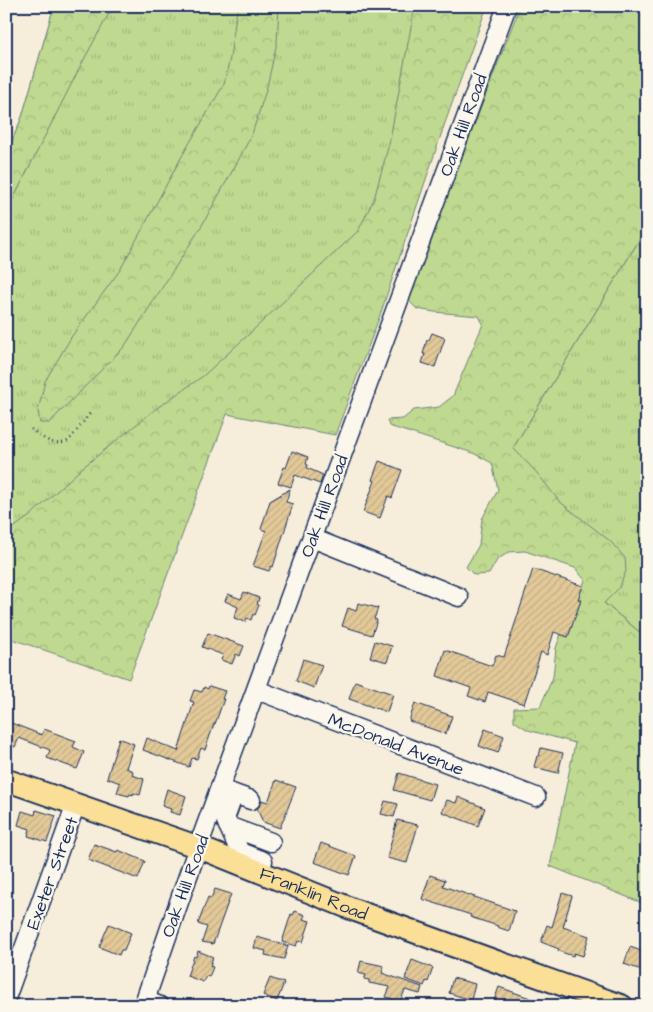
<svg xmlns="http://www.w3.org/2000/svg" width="653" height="1012" viewBox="0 0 653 1012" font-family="'Architects Daughter',sans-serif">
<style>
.grass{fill:url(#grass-tufts);stroke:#6d8477}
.forest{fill:url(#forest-crowns);stroke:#6d8477}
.building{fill:url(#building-hatch);stroke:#1b2f5e}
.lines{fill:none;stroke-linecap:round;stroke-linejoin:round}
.minor-casing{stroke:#1b2f5e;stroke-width:21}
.major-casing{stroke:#1b2f5e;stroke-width:25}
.path{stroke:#1b2f5e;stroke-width:2.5;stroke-dasharray:1 4;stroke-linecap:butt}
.minor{stroke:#fbf7ec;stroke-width:18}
.major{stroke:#fbdf96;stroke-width:21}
.labels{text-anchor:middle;stroke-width:4.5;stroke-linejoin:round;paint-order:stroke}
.street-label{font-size:18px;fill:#1b2f5e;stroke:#fbf7ec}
</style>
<defs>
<pattern id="grass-tufts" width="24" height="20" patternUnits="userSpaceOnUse" patternTransform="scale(1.25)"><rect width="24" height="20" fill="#bfd990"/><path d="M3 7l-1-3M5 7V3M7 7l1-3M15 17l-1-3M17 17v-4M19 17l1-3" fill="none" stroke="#a4bb7f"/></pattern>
<pattern id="forest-crowns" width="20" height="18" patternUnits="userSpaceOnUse" patternTransform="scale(1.25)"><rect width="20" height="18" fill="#bfd990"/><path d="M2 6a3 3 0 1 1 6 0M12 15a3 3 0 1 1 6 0" fill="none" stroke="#a4bb7f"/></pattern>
<pattern id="building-hatch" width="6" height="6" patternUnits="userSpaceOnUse" patternTransform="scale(1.25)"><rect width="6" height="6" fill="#e3c998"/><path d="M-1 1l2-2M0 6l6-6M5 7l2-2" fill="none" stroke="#c2ad85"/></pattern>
</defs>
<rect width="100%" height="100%" fill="#f6eedb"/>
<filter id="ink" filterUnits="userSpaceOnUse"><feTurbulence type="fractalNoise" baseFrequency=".02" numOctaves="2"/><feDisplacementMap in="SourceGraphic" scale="10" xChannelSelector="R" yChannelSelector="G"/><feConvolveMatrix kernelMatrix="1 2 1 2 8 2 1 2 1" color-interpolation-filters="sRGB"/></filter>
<g filter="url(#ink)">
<g class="grass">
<path d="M54,6H430L384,241L6,575V155L22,117Z"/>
<path d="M647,227V638L604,603L513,448Z"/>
</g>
<g class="forest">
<path d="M54,6H113L81,65L6,213V155L22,117Z"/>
<path d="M239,6H279L277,42L267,87L252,134L239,159L201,227L124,347L49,423H40L38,411L45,381L72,336L120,270L182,156L224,84L230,58L236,15Z"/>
<path d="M415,6H487L445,123L379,318L335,435L227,414L129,679L6,637V533L30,516L82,468L157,408L203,376L248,335L358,231L374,199L389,144Z"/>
<path d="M520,6H647V227L513,448L537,473L559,501L610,541L625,558L626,571L619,588L604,603L647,638V905L550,866L575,743L528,730L514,721V708L540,707L553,677L556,648L561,634L568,637L581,600L578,599L585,580L575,568L525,551L509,552L497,560L489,574L474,575L466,567L479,545L482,519L498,490L492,463L473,453L389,426L387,420L403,419L414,410L439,407L453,396L483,324L479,316L434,312L417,309L407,299Z"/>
</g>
<g class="building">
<path d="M432,333L445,338L435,367L422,363L425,354H423L427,340H429Z"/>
<path d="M292,451L308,457L306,464L308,465L307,468L323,475L320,484L295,475L291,487L278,483L284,467L286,468Z"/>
<path d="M379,461L402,470L392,498L388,496L380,518L363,512L375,481L372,480Z"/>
<path d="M290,489L286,502L293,504L273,567L271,566L269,571L253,566L266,531L261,529L270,501Z"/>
<path d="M533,569L583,586L578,599L581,600L568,637L554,632L547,655L541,652L524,704L488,692L485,702L468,696L471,688L437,676L445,650L492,666L496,655L504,657Z"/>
<path d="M244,592L259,598L257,604L259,605L255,615L253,614L251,620L247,618L245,622L234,618L238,607L225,601L228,594L241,599Z"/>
<path d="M358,603L378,608L374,619L377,620L372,635L342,626L348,608L356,611Z"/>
<path d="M208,633L244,646L240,656L236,654L232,664L221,660L223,655L202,647Z"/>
<path d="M375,641L392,646L387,662L370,657Z"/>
<path d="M303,659L322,665L314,688L296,681Z"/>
<path d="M355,681L393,694L387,712L349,699Z"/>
<path d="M209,686L225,691L222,699H224L215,724H214L205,750L201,748L197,759L192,758L189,767L143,750L147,738L178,751L194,702L190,701L194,690L202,692L204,687L208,689Z"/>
<path d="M415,703L452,716L446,734L409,721Z"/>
<path d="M6,721L42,735L44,729L76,741L73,747L84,752L77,769L47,758L50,750L19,738L15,747L6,743Z"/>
<path d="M485,729L504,736L498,753L479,746Z"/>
<path d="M119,738L134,744L126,768L133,771L132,775L144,779L140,795L133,793V795L130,794L129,796L117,793L120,783L107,778Z"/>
<path d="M541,748L563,753L558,773L534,767L537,756H539Z"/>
<path d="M399,773L435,784L430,800L394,790Z"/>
<path d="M276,780L296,787L280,828L263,822L257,809L261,804V800L268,802Z"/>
<path d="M167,789L186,796L180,815L170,812L171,809L162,806Z"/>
<path d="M458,797L485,808L478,826L442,812L447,800L456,803Z"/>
<path d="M385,801L398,804L394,817L381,814Z"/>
<path d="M36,810L56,816L47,842L28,836L30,829L18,825L22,811L35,815Z"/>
<path d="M397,820L418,825L407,863L387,858Z"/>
<path d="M321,843L356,856L349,875L314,862Z"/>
<path d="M94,844L117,852L118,850L145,861L138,879L88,860Z"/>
<path d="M430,875L445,880L443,886L515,911L509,931L497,927L498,926L470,917L471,915L422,899Z"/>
<path d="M215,889L231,894L213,944L202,942L207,927L198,924L208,897L211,898Z"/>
<path d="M562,893L572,896L563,927L589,936L583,956L574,953L573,956L558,951L559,949L541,942L547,925L552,927Z"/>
<path d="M295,911L305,915L303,919L310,921L303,942L298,941L296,946L282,942L291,914L293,915Z"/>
<path d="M109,924L131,933L124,950H121L119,955L99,947Z"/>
<path d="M257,937L288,946L284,959L265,955L266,951L254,948Z"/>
<path d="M630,947L647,953V972L624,964Z"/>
<path d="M198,951L213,957L210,966L213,967L209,977L206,976L203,982L187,976L194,956L196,957Z"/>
<path d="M412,960L433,968L428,982L426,981L424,986L405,979Z"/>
<path d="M361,961L384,966L382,973L422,987L420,994L405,990L400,1002L386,997L390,987L369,983V980L364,979L366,975L358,973Z"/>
<path d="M270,978L284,983L277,1001L263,995Z"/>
<path d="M453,978L475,984L471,1000L449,993Z"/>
<path d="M499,987L547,1004L546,1006H492Z"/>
</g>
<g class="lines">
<g class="minor-casing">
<g id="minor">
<path d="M312,538L459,597"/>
<path d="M257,690L536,797"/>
<path d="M223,790L251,800"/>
<path d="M234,794L226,816V821L240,852L263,861L259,872"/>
<path d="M228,826L271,842"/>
<path d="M6,998L76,804"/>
<path d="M145,1000L160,1006"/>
<path d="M143,1006L198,847L507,6"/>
</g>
</g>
<g class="major-casing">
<g id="major">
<path id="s1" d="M6,780L198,847L357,911L495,961L622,1006"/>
</g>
</g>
<path class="path" d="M31,429C41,437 55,448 68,441C71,439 87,417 91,412"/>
<use href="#minor" class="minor"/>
<use href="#major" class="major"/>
</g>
</g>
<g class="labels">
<g class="street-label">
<text transform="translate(463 125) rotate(-70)" y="6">Oak Hill Road</text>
<text transform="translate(324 506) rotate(-70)" y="6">Oak Hill Road</text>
<text transform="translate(396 744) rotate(21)" y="6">McDonald Avenue</text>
<text transform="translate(52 873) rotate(-70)" y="6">Exeter Street</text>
<text transform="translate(185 886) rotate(-70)" y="6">Oak Hill Road</text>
<text dy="6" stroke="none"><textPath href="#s1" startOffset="328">Franklin Road</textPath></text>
</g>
</g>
<rect width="653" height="1012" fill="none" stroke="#fbf7ec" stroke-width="25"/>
<rect x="12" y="12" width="628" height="987" fill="none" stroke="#1b2f5e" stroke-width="2" filter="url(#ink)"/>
</svg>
